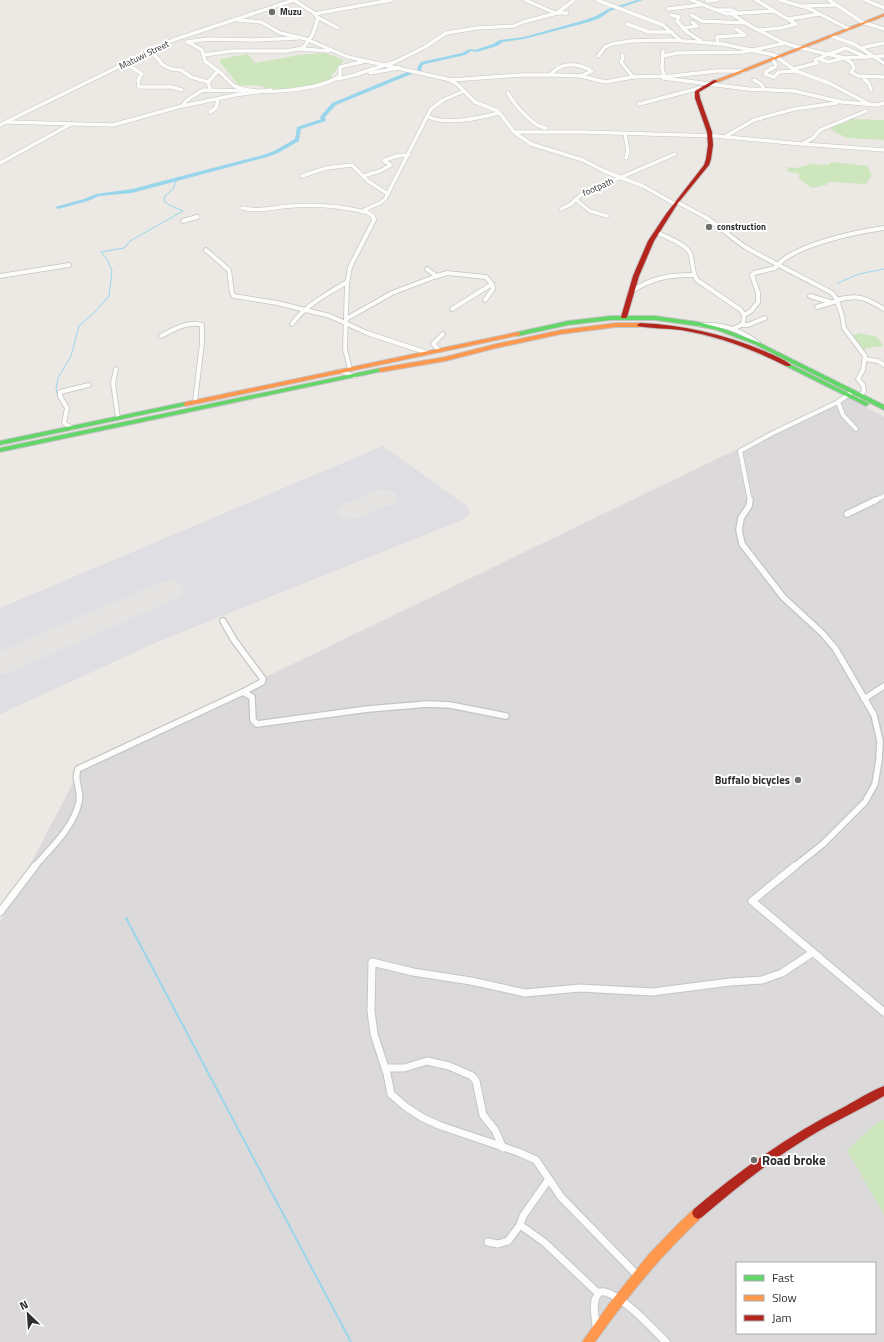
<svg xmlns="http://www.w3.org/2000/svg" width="884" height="1342" viewBox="0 0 884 1342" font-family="'Titillium Web',sans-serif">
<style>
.industrial{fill:#dcd9db;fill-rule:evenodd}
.airport{fill:#dfdee2}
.green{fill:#cee6be}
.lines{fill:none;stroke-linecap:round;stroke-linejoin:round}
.stream-far1{stroke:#99d6ec;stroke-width:1}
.stream{stroke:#99d6ec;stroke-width:2}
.river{fill:#99d6ec;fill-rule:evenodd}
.runway{fill:#e6e4e2;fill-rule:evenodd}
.street-far3-casing{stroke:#c5c4c5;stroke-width:4.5}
.street-far2-casing{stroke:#c5c4c5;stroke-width:5.5}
.street-far1-casing{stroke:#c5c4c5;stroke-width:8}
.street-casing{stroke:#c5c4c5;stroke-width:9}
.fast-casing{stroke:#c5c4c5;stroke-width:2}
.slow-casing{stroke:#c5c4c5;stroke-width:2}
.jam-casing{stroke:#c5c4c5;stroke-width:2}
.street-far3{stroke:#fcfcfb;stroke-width:3.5}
.street-far2{stroke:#fcfcfb;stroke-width:4}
.street-far1{stroke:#fcfcfb;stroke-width:5.5}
.street{stroke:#fcfcfb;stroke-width:7}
.fast{fill:#63d668;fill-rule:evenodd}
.slow{fill:#ff974d;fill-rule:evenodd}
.jam{fill:#b3261e;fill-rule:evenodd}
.poi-dot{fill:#706f6e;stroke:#fff;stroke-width:1.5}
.labels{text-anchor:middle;stroke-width:4;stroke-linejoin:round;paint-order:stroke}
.far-poi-label{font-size:9px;font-weight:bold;fill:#2e2e2e;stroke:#fff;text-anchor:start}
.far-street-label{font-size:9px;fill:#2e2e2e;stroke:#fff}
.poi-label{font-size:11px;font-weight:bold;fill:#2e2e2e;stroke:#fff;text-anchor:end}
.near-poi-label{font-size:13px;font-weight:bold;fill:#2e2e2e;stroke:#fff;text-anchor:start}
</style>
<rect width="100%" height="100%" fill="#ece8e4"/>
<path class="industrial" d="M847,396L884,417V1342H0V922L82,766ZM737,1263H875V1333H737Z"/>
<path class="airport" d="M383,446L467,506L470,513L464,519L162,640L0,714V608Z"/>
<g class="green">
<path d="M325,53L344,60L332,75V80L309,87L274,90L256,85L239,86L220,62V59L248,54L255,63L299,55Z"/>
<path d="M852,119L884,120V140L847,138L831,130V125L844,123Z"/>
<path d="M832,162L867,166L872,175L866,184L829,182L826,185L812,188L798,178L800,176L798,173L788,172L787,167L797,168L811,164L828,165Z"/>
<path d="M860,333C871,337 878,333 883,346L867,348L862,351L851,336Z"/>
<path d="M884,1120V1215L847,1150L878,1122Z"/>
</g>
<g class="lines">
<g class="stream-far1">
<path d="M838,283L859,274L884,269"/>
<path d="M58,397L56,389L58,378L71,356L79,326L95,312L109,296L112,271L107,259L101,252L124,248L130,241L183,211L169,205L164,201L165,196L173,189L177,179"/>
</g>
<path class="stream" d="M126,918L351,1342"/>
<path class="river" d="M637,0H643L610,11L600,18L589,22L524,39L503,42L497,46L477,52L471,51L465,55L425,64L422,66L421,72L414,73L336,105L325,117L326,121L301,129L299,141L278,153L267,157L132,193L99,196L88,201L58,209L55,207L84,199L96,194L132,189L263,155L274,151L295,139L297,127L321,119L320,117L332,103L412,70L417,71L418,66L421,62L462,53L470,49L475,50L493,44L500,40L524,37L585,20L596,16L608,9Z"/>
<g class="runway">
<path d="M383,489L393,492L397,498L393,504L351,520L341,517L337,511L341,505Z"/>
<path d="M169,580L179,583L184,590L179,597L11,672L0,675V651L159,583Z"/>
</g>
<g class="street-far3-casing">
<g id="street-far3">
<path d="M525,0L555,13"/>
<path d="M597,0L663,25L680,40"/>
<path d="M691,0L726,14L774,11"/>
<path d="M756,0L796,24L781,28L759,30"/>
<path d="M780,0L808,8L849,29"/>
<path d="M829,0L862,22L884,29"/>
<path d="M865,0L884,8"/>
<path d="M707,1L717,0"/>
<path d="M804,6L836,5"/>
<path d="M668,9L700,5"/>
<path d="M717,10H732L738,13"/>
<path d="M556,13H567"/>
<path d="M314,14L391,0"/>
<path d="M732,14L752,27L784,43L801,48L844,58L884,56"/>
<path d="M671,15L679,17L677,21L687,32L701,41"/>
<path d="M691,15L702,21L745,23"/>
<path d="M317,17L338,28"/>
<path d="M789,19L819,14"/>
<path d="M238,20L261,22L280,33L306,39L348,57L451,80L521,75H556L581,76L605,82L633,77L672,76L717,71H743"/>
<path d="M627,24L649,32H672"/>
<path d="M685,28L697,26L692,22"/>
<path d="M832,36L856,45L884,63"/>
<path d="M187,42L208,39L253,40L298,38"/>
<path d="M188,42L202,50L205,61L218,71L208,82L210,89"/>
<path d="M718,44L717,37L745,35L736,29"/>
<path d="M861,48L884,43"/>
<path d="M301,49L329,51"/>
<path d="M151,51L163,65L171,69L181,70L191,77L208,82"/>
<path d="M663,51L662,68L664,76"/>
<path d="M829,54L846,48L866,57"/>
<path d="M204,55L232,51H287L303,48L313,34L318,18L314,13L294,0"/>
<path d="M622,55L623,58L621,62L633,77"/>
<path d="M598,56L605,47L612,44L631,41L671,40L723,44L774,55L796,71L829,83L869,104"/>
<path d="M663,56L677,53L743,52L786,43"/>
<path d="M844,58L852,63L854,68L851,72L858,76L884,77"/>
<path d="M820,59L828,62L841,59L840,57"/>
<path d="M773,60L776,65L774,68H770L772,69L767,71L765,74L774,77"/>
<path d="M127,64L142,74L138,80L139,87H172L182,90"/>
<path d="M794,69L817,63L815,60L829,54"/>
<path d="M218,71C225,75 229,84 237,87C260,96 320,90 340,76V67L362,62"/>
<path d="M370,73L399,68"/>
<path d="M357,74L395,62L425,47L446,33L477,28L514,26L523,22L557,13L574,0"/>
<path d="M550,75C562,61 577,63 592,71L581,76"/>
<path d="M862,76L869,84L871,90"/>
<path d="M774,77L779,72L796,71"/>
<path d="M663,78L748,89L794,91L842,102L877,105L884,103"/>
<path d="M338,79L359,74"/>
<path d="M450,80L458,85L475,102L498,111L514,132L531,144L583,160L604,171L643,186L675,204"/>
<path d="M754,80L761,84L764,89"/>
<path d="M508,93C514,104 533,127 546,128"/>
<path d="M639,104L700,88"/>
<path d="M182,106L187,100L203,90L244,91"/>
<path d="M210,112L216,108L218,99"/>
<path d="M427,116C445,126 480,118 499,113"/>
<path d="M7,122L113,125L178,107L235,95L271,90"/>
<path d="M0,125L173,40L294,0"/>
<path d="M514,132H583L716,136L802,144L813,138L820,130L866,111"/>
<path d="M625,134L628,151L626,158"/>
<path d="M726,136L754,120L794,109L837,103"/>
<path d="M803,144L884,150"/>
<path d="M0,163L71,124"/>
<path d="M302,176L326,168L352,165L368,181L388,194"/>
<path d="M363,176L380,171L391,165L384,161L385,160L397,156L409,155"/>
<path d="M575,199L590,211L607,216"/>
<path d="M677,202L707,218"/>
<path d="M242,208C258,212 275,207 291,206C316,204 341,206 365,212"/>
<path d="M561,209L571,204L582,194L675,154"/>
<path d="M193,218L198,217"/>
<path d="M374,218L373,216L364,210L380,203L385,199L431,109L443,100L464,91"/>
</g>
</g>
<g class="street-far2-casing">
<g id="street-far2">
<path d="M705,217C720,226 732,239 747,248C775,264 804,278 832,293L836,298L842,315L844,328L865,356L863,370L858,379L863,385L864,391L860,396"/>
<path d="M183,221L197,217"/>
<path d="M656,232C666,237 689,245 691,256C693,265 692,272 697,280L741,310L744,315L743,324L735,328"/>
<path d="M206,250L229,270L232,293L234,296L277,303L330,316L367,333L428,353"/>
<path d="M0,276L69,265"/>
<path d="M434,277L447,273L486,277L492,284L493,289L485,300"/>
<path d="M630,292C652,278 667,275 693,275"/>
<path d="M810,296L830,302"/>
<path d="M837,300C858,294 866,298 884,309"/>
<path d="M817,307L837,301"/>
<path d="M452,309L492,284"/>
<path d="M744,315L751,311L758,302V293L752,275L754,273L775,268C791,245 857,232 884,228"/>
<path d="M346,319L392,293L434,277L435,275L427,269"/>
<path d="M292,324C305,306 328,293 347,282"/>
<path d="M700,325C723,323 740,330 758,343"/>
<path d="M742,325H748L765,318"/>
<path d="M161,336C173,330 189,320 202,325V343L195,402"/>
<path d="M439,350L433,344L443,334"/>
<path d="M865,359L878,361L884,365"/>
<path d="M116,369L113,383L118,418"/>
<path d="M350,369L345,349L347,284L350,267L374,220L373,217"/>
<path d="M341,371L354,376"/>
<path d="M838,402L843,415L856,429"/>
<path d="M72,428L64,423L67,408L60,396V392L89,385"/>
<path d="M750,501L740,451L773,433L838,402L852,392"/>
<path d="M874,501L884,496"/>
</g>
</g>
<g class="street-far1-casing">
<g id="street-far1">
<path d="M750,500L749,506L741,518L739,530L742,544L783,597L822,633L835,648L874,715L880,741L879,760L875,784L865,802L823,844L794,867"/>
<path d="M847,514L876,500"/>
<path d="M223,621L234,640L263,679L262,682L243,692"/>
<path d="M864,699L884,686"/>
<path d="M34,867C50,849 74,827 79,802C82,790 73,781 78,769L243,692L252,697L253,720L257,724L368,709L428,704L450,705L506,716"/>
</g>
</g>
<g class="street-casing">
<g id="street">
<path d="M795,866L752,901L884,1012"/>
<path d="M0,912L35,866"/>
<path d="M385,1068H404L427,1061L449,1066L472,1076L476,1081L483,1115L495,1130L503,1148"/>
<path d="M520,1225L544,1242L598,1293"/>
<path d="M488,1242L498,1244L508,1241L520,1225L523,1216L549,1179"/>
<path d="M638,1276L561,1197L536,1160L518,1152L441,1126L423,1118L406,1107L391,1094L387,1074L374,1034L371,1011L372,962L413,972L471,981L525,993L580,988L652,992L730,982L762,980L782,973L812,953"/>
<path d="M596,1325C595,1314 591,1300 600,1292C616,1288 654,1330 666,1342"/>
</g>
</g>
<g class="fast-casing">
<g id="fast">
<path d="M611,316H655L698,322L721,328L758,342L884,405V410L754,344L717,330L698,326L655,320H611L568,325L518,336L515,334L518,332L568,321Z"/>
<path d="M788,363L868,403L869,404L866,406L786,366V364Z"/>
<path d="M381,368L384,370L383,371L0,452V448Z"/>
<path d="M186,402L189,404L188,405L0,445V441Z"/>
</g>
</g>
<g class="slow-casing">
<g id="slow">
<path d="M884,14V16L718,82L714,81Z"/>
<path d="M616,323H640L643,325L640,327H616L561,334L496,348L445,361L381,372L378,370L381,368L445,357L496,344L561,330Z"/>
<path d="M518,332L520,333V335L186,406L183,404L186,402Z"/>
<path d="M698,1207L702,1209L704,1213L702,1217C661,1255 627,1297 595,1342H582L609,1304L649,1254L678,1224L694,1209Z"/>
</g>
</g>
<g class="jam-casing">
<g id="jam">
<path d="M714,80L718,81L699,92L700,98L712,132L713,145L711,159L709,165L678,203L654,241L639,276L627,317L626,318H622L621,317L633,276L648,241L666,214L704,165L706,159L708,145L707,132L695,98V91Z"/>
<path d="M640,323C683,325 724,334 764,351C773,355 784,359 791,365L790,366H786C752,349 718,336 681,330C667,328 652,329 638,326L637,325Z"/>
<path d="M884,1086V1096C859,1110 833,1122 809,1137C771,1160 736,1188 702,1217L698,1219L694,1217L692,1213L694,1209C741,1169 791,1134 846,1106C858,1099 871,1091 884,1086Z"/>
</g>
</g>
<use href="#street-far3" class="street-far3"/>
<use href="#street-far2" class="street-far2"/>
<use href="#street-far1" class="street-far1"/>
<use href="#street" class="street"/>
<use href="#fast" class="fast"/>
<use href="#slow" class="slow"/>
<use href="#jam" class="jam"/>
</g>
<g class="poi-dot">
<circle cx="272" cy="12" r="4"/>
<circle cx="709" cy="227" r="4"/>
<circle cx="798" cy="780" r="4"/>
<circle cx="754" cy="1160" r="4"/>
</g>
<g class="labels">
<g class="far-poi-label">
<text x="280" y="15">Muzu</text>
<text x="717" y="230">construction</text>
</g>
<g class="far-street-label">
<text transform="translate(144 55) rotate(-26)" y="3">Matuwi Street</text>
<text transform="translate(598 187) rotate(-24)" y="3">footpath</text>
</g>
<g class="poi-label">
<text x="790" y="784">Buffalo bicycles</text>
</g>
<g class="near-poi-label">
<text x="762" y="1165">Road broke</text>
</g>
</g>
<rect x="736" y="1262" width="140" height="72" fill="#ffffff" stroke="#ababab"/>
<rect x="744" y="1275" width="20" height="6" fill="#63d668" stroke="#ababab"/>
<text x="772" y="1282" font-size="12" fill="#2e2e2e">Fast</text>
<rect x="744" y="1295" width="20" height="6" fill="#ff974d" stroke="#ababab"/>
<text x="772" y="1302" font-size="12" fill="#2e2e2e">Slow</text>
<rect x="744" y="1315" width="20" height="6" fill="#b3261e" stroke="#ababab"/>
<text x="772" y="1322" font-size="12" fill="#2e2e2e">Jam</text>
<g transform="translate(28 1314) rotate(335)" stroke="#ffffff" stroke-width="3" paint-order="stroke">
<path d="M0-3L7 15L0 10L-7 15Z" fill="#2e2e2e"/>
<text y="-6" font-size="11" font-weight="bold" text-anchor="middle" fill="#2e2e2e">N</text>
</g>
</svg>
